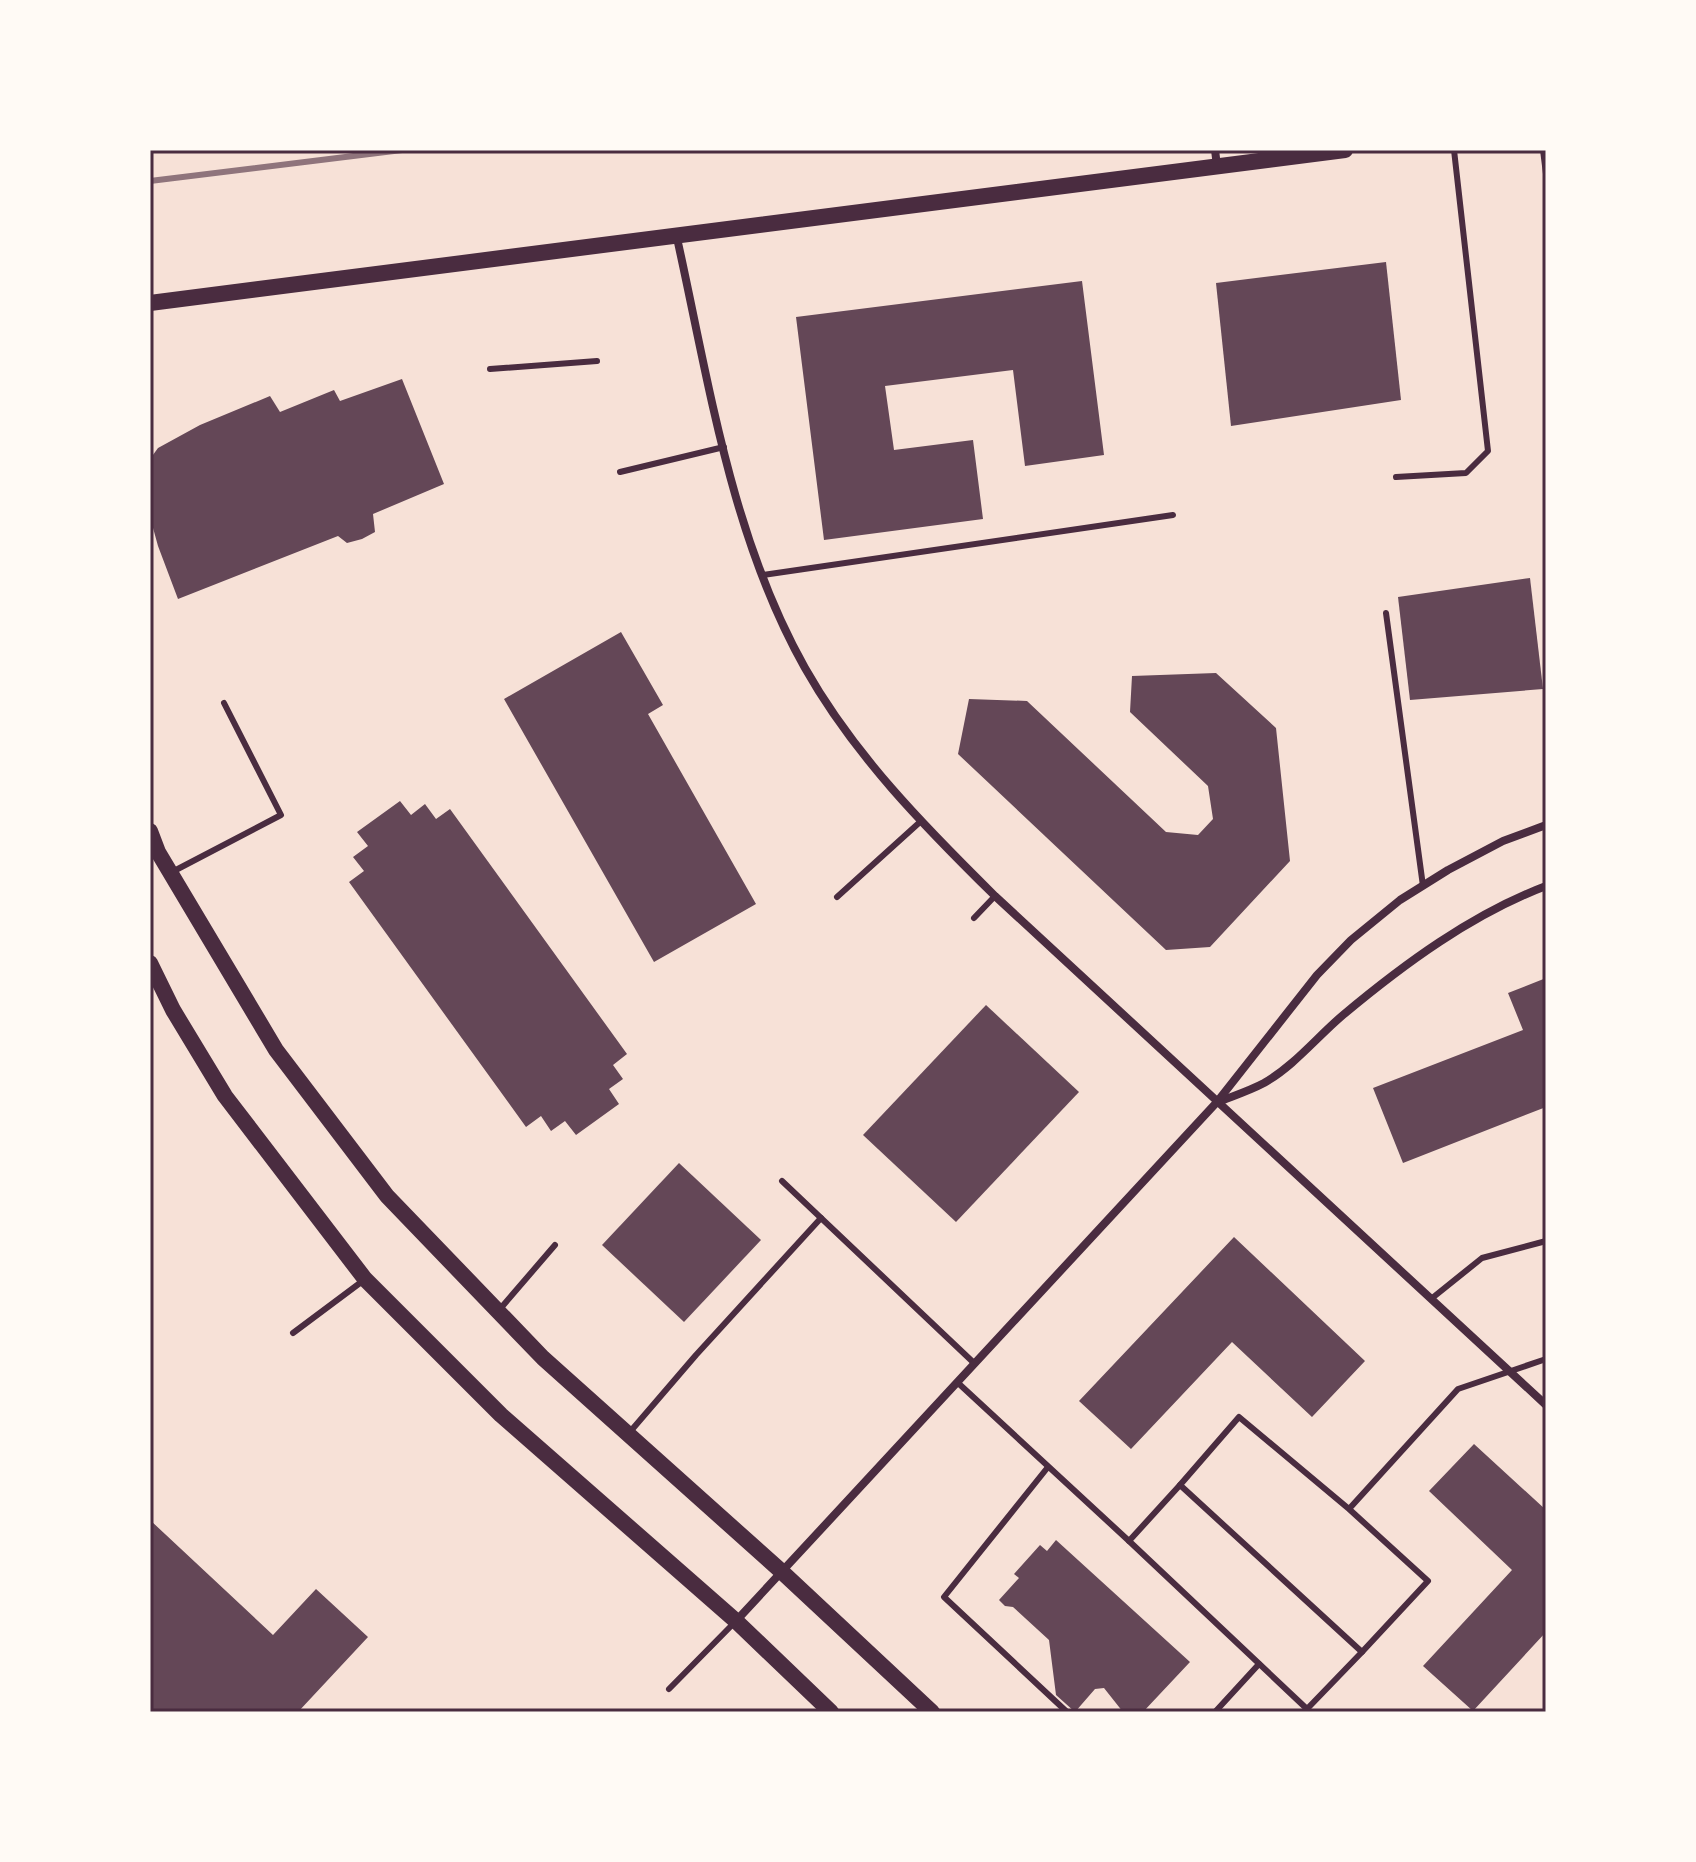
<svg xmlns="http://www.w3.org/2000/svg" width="1696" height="1862" viewBox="0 0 1696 1862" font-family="'Alegreya Sans',sans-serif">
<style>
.building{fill:#644757}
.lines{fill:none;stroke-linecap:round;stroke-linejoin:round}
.service{stroke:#4a2c40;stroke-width:6}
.minor{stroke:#4a2c40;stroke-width:8}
.secondary{stroke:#4a2c40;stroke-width:16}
.rail{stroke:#8f747c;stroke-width:6}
.neatline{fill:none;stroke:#4a2c40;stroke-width:3}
</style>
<rect width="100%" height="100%" fill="#f7e1d7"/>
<g class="building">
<path d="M1386,262L1401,400L1231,426L1216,283Z"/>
<path d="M1082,281L1104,455L1025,466L1013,370L885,386L894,450L973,440L983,519L824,540L796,317Z"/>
<path d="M402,379L444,484L373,514L375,532L362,539L347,543L338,536L178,599L158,546L150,517V459L158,448L200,425L270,396L280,412L334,390L340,401Z"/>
<path d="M1530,578L1543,689L1410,700L1398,597Z"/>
<path d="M621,632L663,705L648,714L756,904L654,962L504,699Z"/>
<path d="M1216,673L1276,728L1290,861L1210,947L1166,950L958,754L969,699L1027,701L1166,832L1198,835L1213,819L1208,786L1130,712L1132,676Z"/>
<path d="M400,801L411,815L425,804L436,819L450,809L627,1054L613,1065L623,1079L609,1089L619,1104L576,1135L565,1121L551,1131L541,1116L526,1127L349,882L364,871L353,857L368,846L357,832Z"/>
<path d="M1546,978V1107L1403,1163L1373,1088L1523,1030L1508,993Z"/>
<path d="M986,1005L1079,1092L956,1222L863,1135Z"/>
<path d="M679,1163L761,1240L684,1322L602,1245Z"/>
<path d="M1234,1237L1365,1361L1312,1417L1232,1342L1131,1449L1079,1401Z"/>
<path d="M1474,1444L1546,1510V1632L1473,1711L1423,1666L1512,1570L1429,1491Z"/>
<path d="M150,1520L273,1635L316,1589L368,1637L298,1712H150Z"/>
<path d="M1056,1540L1190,1662L1143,1712H1123L1104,1688L1095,1689L1075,1712L1056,1695L1049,1640L1013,1607L1005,1606L999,1600L1019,1578L1014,1574L1040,1545L1047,1551Z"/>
</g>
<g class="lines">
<g class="service">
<path d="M1543,150L1546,174"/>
<path d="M490,369L597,361"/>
<path d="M620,472L724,447"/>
<path d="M1396,477L1466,473L1488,451L1454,150"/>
<path d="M763,575L1173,515"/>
<path d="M1386,613L1423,886"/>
<path d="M172,872L281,815L224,703"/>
<path d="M837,897L920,822"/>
<path d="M974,918L995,896"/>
<path d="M782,1181L974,1363"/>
<path d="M1431,1299L1482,1258L1546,1241"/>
<path d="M500,1309L555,1245"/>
<path d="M293,1333L364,1280"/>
<path d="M957,1382L1129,1541"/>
<path d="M629,1433L696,1355L821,1218"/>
<path d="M1048,1467L944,1597L1067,1712"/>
<path d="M1180,1485L1129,1541L1307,1709L1362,1652"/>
<path d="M1349,1509L1239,1417L1180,1485L1362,1652L1428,1581L1349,1509L1458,1389L1546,1359"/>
<path d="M669,1689L734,1623"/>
<path d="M1215,1712L1259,1664"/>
</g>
<g class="minor">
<path d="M1215,150L1217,166"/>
<path d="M677,238C709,382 731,537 805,668C854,755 925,827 995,896L1546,1405"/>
<path d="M1218,1102C1233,1096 1249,1091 1264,1083C1294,1066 1317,1037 1343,1015C1404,964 1472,914 1546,886"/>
<path d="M736,1621L1217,1102L1317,975L1351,940L1400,900L1448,870L1503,841L1546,825"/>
</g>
<g class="secondary">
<path d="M150,303L1345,150"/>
<path d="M150,831L158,852L276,1050L387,1196L543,1358L781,1571L932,1712"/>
<path d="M150,963L173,1010L225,1096L365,1279L501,1415L736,1621L831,1712"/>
</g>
<path class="rail" d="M150,181L402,150"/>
</g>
<rect width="1696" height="1862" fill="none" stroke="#fffaf5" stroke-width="304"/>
<rect x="152" y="152" width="1392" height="1558" class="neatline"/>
</svg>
